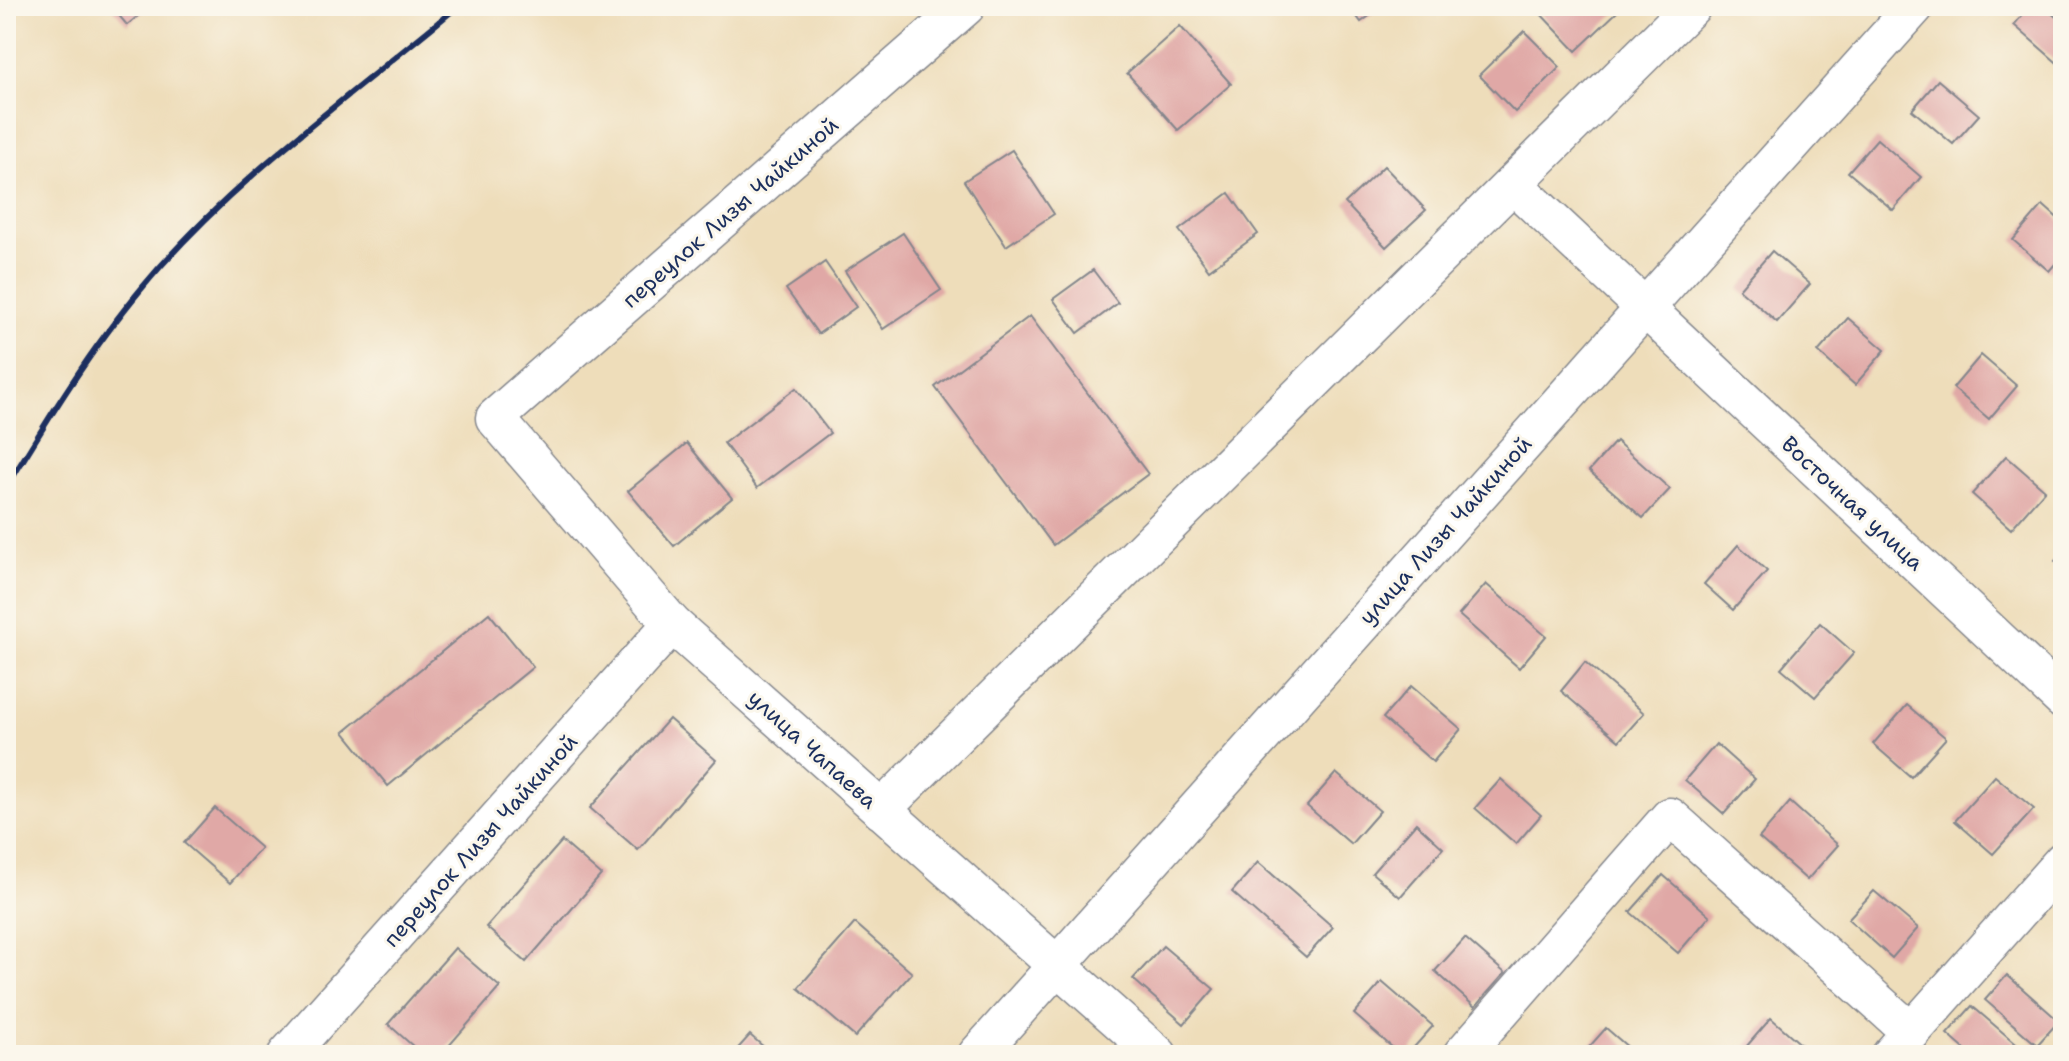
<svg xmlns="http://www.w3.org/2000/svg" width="2069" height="1061" viewBox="0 0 2069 1061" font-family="'Shantell Sans',sans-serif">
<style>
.building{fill:#e0a8a6}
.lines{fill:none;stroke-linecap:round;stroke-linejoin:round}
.minor-casing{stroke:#84868c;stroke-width:41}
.minor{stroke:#fff;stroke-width:38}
.rail{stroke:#1b2f5e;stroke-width:6}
.labels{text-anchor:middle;stroke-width:6;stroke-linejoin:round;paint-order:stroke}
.street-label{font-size:22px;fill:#1b2f5e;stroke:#fbf7ec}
</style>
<rect width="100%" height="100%" fill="#fbf7ec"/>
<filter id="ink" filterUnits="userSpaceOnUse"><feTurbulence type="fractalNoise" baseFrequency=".0125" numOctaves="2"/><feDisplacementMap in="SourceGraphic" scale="16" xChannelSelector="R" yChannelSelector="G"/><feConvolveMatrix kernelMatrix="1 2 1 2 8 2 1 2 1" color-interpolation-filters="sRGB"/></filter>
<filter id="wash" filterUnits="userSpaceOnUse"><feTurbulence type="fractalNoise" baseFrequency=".006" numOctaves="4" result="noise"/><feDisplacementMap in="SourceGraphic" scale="32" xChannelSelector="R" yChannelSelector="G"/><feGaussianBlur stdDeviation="1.8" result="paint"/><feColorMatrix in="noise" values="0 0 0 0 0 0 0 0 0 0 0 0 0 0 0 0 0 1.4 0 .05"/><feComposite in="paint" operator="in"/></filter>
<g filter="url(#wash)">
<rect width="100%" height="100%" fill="#eeddba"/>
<g id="blocks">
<g class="building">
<path d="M111,6H150L127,25Z"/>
<path d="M1349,6H1383L1361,22Z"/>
<path d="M1543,6H1613L1618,11L1576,51L1538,11Z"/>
<path d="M2030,6H2043L2063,23V68L2014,25Z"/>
<path d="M1180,26L1231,84L1178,130L1127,73Z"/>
<path d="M1524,31L1560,67L1515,112L1479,75Z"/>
<path d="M1938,80L1979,115L1953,144L1912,110Z"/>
<path d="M1877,139L1921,177L1893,210L1848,172Z"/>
<path d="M1012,150L1054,214L1006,246L964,181Z"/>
<path d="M1384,166L1426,210L1386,247L1345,203Z"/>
<path d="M1229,193L1258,234L1209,270L1179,230Z"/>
<path d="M2043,205L2063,223V255L2049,271L2013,240Z"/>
<path d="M903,233L941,290L883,329L845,271Z"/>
<path d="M1772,251L1810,284L1777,322L1739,289Z"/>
<path d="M825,262L856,307L818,334L786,289Z"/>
<path d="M1093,270L1118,303L1078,333L1053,299Z"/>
<path d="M1030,316L1148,474L1053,545L935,387Z"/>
<path d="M1848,318L1885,350L1855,385L1818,352Z"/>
<path d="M1981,355L2017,386L1989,419L1953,388Z"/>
<path d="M796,388L830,433L757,488L724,443Z"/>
<path d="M1616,441L1670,489L1643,518L1589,471Z"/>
<path d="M687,443L732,498L674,546L628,491Z"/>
<path d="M2006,456L2045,490L2011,529L1972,494Z"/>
<path d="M1738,545L1767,571L1733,610L1704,584Z"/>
<path d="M2063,552V568L2055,561Z"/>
<path d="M1486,584L1546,636L1519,668L1459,615Z"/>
<path d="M489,613L533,667L388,786L344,732Z"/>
<path d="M1820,623L1854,653L1815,697L1781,668Z"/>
<path d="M1585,662L1644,713L1619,741L1561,691Z"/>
<path d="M1411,686L1461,729L1433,762L1383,718Z"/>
<path d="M1907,705L1946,738L1911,777L1873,744Z"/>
<path d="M669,719L716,760L638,850L590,808Z"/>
<path d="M1716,744L1755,779L1724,814L1685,780Z"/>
<path d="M1336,773L1380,811L1351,844L1307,806Z"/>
<path d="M1995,776L2034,809L1993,854L1955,821Z"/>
<path d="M1501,779L1541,815L1516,844L1475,808Z"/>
<path d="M1790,802L1838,845L1807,880L1759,838Z"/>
<path d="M215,808L261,848L230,883L184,843Z"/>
<path d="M1416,823L1443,848L1400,897L1372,873Z"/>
<path d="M562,841L601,875L526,962L486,927Z"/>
<path d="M1258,862L1333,927L1306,957L1232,892Z"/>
<path d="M1663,875L1710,916L1678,953L1630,912Z"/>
<path d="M1874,891L1918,928L1892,958L1848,919Z"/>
<path d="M855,923L912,973L855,1037L798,988Z"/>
<path d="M1465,938L1505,973L1475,1007L1435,971Z"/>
<path d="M1163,946L1214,989L1184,1024L1133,979Z"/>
<path d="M455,948L500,987L441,1055H423L388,1024Z"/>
<path d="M2007,975L2059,1021L2037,1045L1985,1000Z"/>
<path d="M1382,982L1433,1026L1407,1055H1401L1354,1014Z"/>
<path d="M1972,1006L2029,1055H1971L1947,1034Z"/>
<path d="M1771,1018L1813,1055H1755L1746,1047Z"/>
<path d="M1606,1028L1637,1055H1582Z"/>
<path d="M750,1035L773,1055H732Z"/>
</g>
</g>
</g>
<g filter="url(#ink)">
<use href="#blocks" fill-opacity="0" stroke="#84868c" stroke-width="2"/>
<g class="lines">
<g class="minor-casing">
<g id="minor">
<path d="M966,6L495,418L672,624L1158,1055"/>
<path d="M1514,185L2063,700"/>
<path d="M881,810L1692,6"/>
<path d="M287,1055L672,624"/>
<path d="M977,1055L1915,6"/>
<path d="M1462,1055L1670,817L1911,1032"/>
<path d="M1891,1055L2063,861"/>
</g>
</g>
<use href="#minor" class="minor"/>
<path class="rail" d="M6,488C48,419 90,350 142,288C230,181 353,94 458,6"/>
</g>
</g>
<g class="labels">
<g class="street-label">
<text transform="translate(730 212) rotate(-41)" y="8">переулок Лизы Чайкиной</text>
<text transform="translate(1853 503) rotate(43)" y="8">Восточная улица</text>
<text transform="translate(1445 530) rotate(-48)" y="8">улица Лизы Чайкиной</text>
<text transform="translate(813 749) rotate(42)" y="8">улица Чапаева</text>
<text transform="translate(480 840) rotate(-48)" y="8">переулок Лизы Чайкиной</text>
</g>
</g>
<rect width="2069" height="1061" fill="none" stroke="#fbf7ec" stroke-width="32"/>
</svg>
